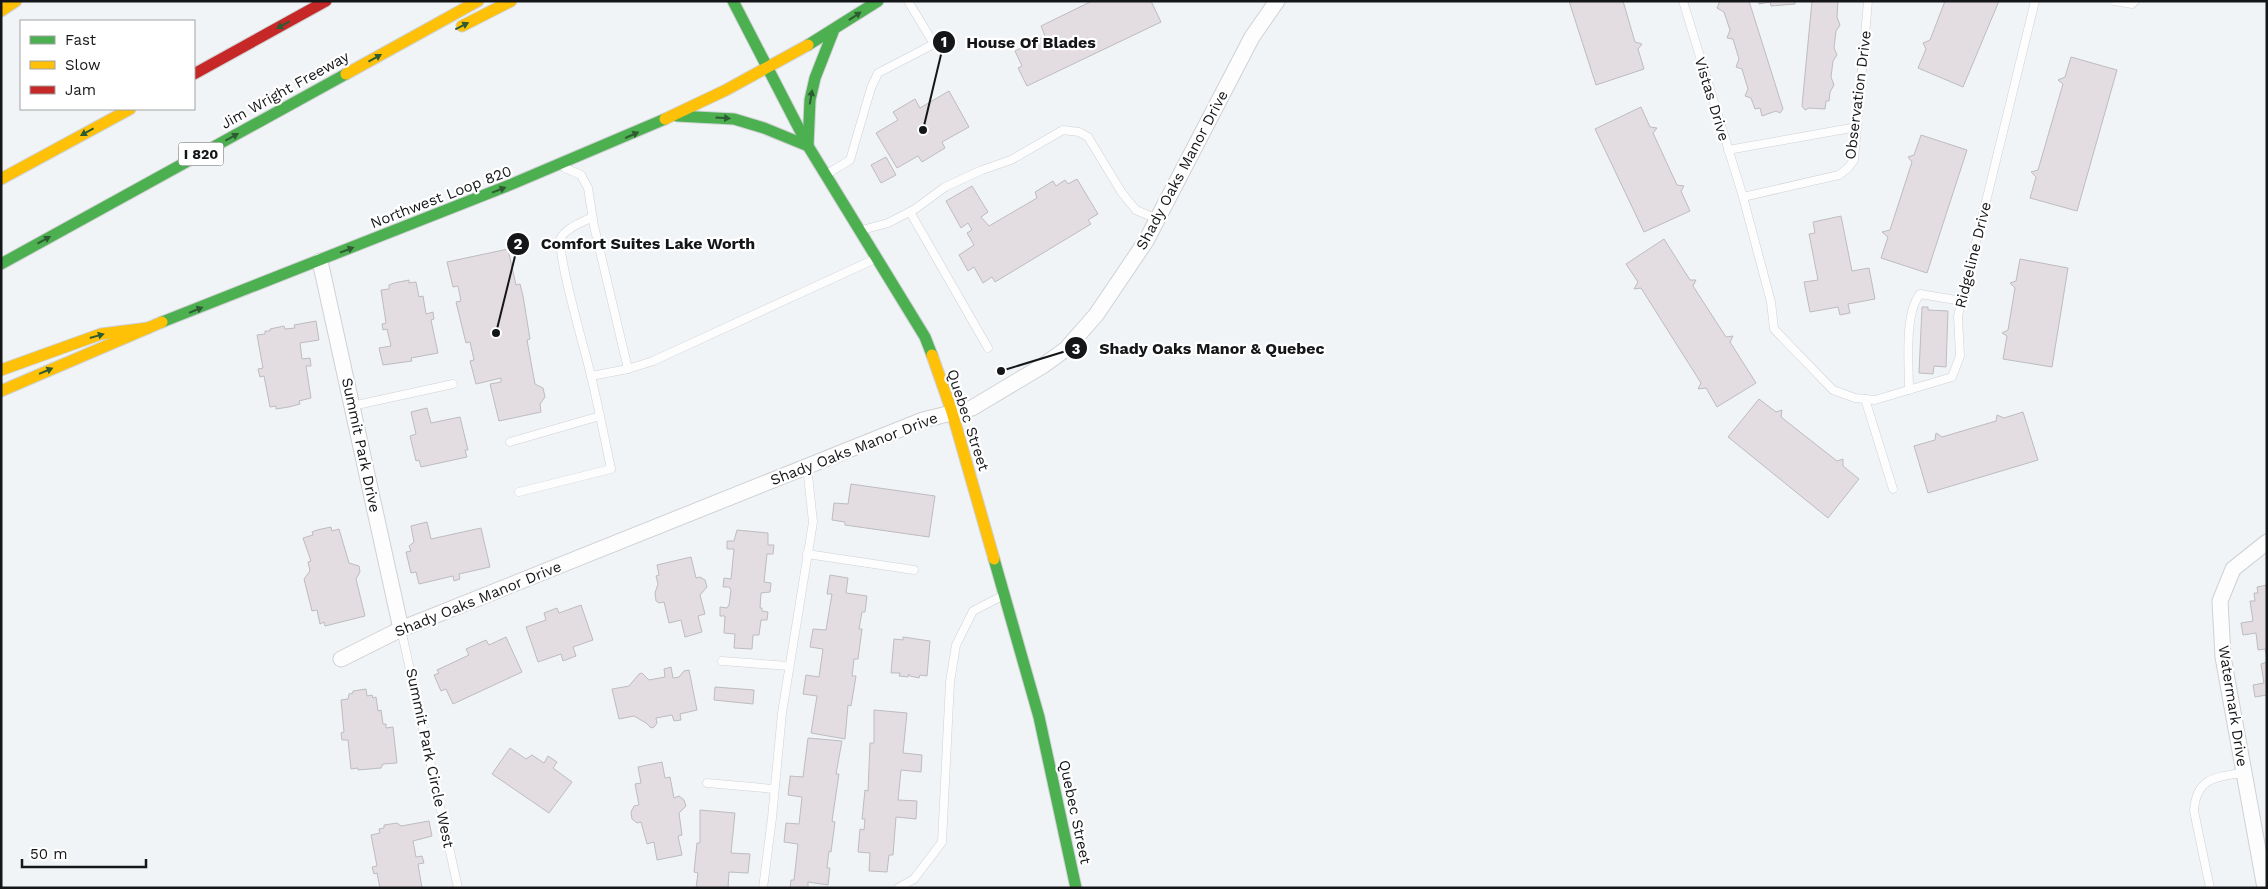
<svg xmlns="http://www.w3.org/2000/svg" width="2268" height="889" viewBox="0 0 2268 889" font-family="'Work Sans',sans-serif">
<style>
.building{fill:#e3dce0;stroke:#bdbcbe}
.lines{fill:none;stroke-linecap:round;stroke-linejoin:round}
.lane-casing{stroke:#cfd1d4;stroke-width:9}
.street-casing{stroke:#cfd1d4;stroke-width:17}
.fast-casing{stroke:#cfd1d4;stroke-width:13}
.slow-casing{stroke:#cfd1d4;stroke-width:13}
.jam-casing{stroke:#cfd1d4;stroke-width:13}
.lane{stroke:#fdfdfe;stroke-width:8}
.street{stroke:#fdfdfe;stroke-width:15}
.fast{stroke:#4caf50;stroke-width:11}
.slow{stroke:#ffc107;stroke-width:11}
.jam{stroke:#c62828;stroke-width:11}
.oneway{fill:#2e5b31}
.labels{text-anchor:middle;stroke-width:4.5;stroke-linejoin:round;paint-order:stroke}
.shield{fill:#fff;stroke:#5b5c5d;stroke-width:1}
.shield-label{font-size:14px;font-weight:bold;fill:#151618}
.street-label{font-size:15px;fill:#151618;stroke:#fff}
.leader{fill:none;stroke:#151618;stroke-width:2}
.callout-dot{fill:#151618;stroke:#fff;stroke-width:2}
.mark-label{font-size:15px;text-anchor:middle;font-weight:bold;fill:#fff}
.callout-label{font-size:16px;text-anchor:middle;font-weight:bold;fill:#151618;stroke:#fff;stroke-width:4.5;stroke-linejoin:round;paint-order:stroke}
</style>
<rect width="100%" height="100%" fill="#f1f4f7"/>
<g class="building">
<path d="M1092,1H1151L1161,22L1027,86L1018,68L1022,66L1015,51L1045,36L1041,26Z"/>
<path d="M1569,1H1623L1635,42L1642,44L1638,49L1644,69L1596,85Z"/>
<path d="M1749,1L1783,109L1780,113L1776,111L1762,116L1760,108L1755,109L1751,98L1745,96L1748,89L1742,69L1736,67L1739,59L1733,39L1727,38L1730,30L1724,12L1717,8L1720,1Z"/>
<path d="M1759,1H1795V4L1771,6L1770,2L1759,4Z"/>
<path d="M1812,1H1838L1837,17L1840,25L1836,31L1834,48L1837,55L1833,61L1831,77L1834,85L1830,92L1829,101H1826L1825,109L1809,108L1805,110L1802,106Z"/>
<path d="M1945,1H1999L1963,87L1918,68L1926,49L1923,43L1930,40Z"/>
<path d="M2071,57L2117,70L2077,211L2030,198L2036,177L2031,172L2038,170L2063,84L2058,80L2065,77Z"/>
<path d="M949,91L969,127L942,142L945,148L922,162L918,156L897,168L876,133L898,120L893,112L915,99L920,108Z"/>
<path d="M1641,107L1650,127L1657,128L1653,133L1677,185L1684,186L1681,191L1690,211L1644,232L1595,129Z"/>
<path d="M1921,135L1967,150L1927,273L1881,258L1888,237L1882,232L1890,230L1912,162L1908,157L1914,155Z"/>
<path d="M886,157L896,175L881,183L871,165Z"/>
<path d="M1077,179L1098,214L1088,220L1091,224L995,282L992,277L983,283L974,267L968,271L959,255L974,245L967,233L972,230L968,223L961,228L946,201L972,186L988,212L981,217L989,226L1037,198L1035,192L1053,181L1056,186L1065,180L1068,184Z"/>
<path d="M1841,216L1852,271L1869,268L1875,299L1848,304L1850,313L1840,315L1838,307L1810,312L1804,282L1818,280L1809,234L1815,233L1813,222Z"/>
<path d="M1664,239L1690,280H1696L1693,286L1726,337L1733,336L1730,342L1756,383L1717,407L1706,388L1698,389L1701,383L1641,288L1634,289L1638,282L1626,264Z"/>
<path d="M508,249L516,285L520,284L523,296L530,339L527,340L535,384L543,388L545,397L540,404L541,412L499,421L490,384L501,382V378L476,384L470,361L474,360L470,342L466,343L456,302L461,301L458,286L453,287L447,262Z"/>
<path d="M2020,259L2068,268L2052,367L2003,359L2007,336L2002,333L2008,330L2015,288L2010,283L2016,281Z"/>
<path d="M409,280V283L416,282L419,297L423,296L426,314L433,312L434,319L431,320L438,353L411,358L412,361L383,365L379,348L391,346L387,329L383,330L382,324L386,323L381,290L389,289V285L394,283Z"/>
<path d="M1922,307H1928V310L1948,311L1946,367L1934,366L1933,374L1919,373Z"/>
<path d="M316,321L319,340L300,343L302,359L310,358L311,366H306L311,398L299,401L300,404L289,407L276,409V406L270,407L264,376L260,377L258,369L263,368L257,335L265,334V331H270V329L284,326L285,329L295,328L294,325Z"/>
<path d="M1759,399L1776,412L1782,410L1781,417L1837,461L1843,459V466L1859,479L1828,518L1728,437Z"/>
<path d="M427,408L431,423L460,417L468,450H465L467,457L421,467L419,460L416,461L410,436L416,434L411,412Z"/>
<path d="M2023,412L2038,460L1928,493L1914,446L1935,440L1936,433L1942,437L1996,421L1997,415L2004,418Z"/>
<path d="M851,484L935,496L929,537L845,525V522L832,520L834,503L848,504Z"/>
<path d="M427,522L431,539L481,528L490,567L459,574L460,579L454,581L453,576L419,584L416,572L411,573L406,552L411,551L409,546L414,542L411,526Z"/>
<path d="M331,527L332,531L339,529L349,563L359,566L360,572L356,579L365,616L325,626L324,622L320,624L317,610L312,611L304,579L310,571L308,562L311,561L303,538L313,535L312,532L317,530Z"/>
<path d="M737,530L768,533V545H774L773,554H767L764,582L771,583L770,592L761,593L760,608H762V611L768,612L767,620H761L759,635H753L752,649L734,648L735,634L724,633L725,616H720V607L727,608L729,605L731,590L729,587H723L724,578L731,579L734,549H727V541H734Z"/>
<path d="M691,557L696,578L700,577L705,580L707,587L700,595L705,614L698,616L702,632L685,637L681,620L669,623L664,602L659,603L656,601L655,593L658,584L656,576L659,575L657,565Z"/>
<path d="M830,575L848,578L846,593L867,596L865,612H862L859,629H862L858,659H854L852,676H856L851,706L848,705L845,739L811,733L817,696L803,694L806,675L819,677L823,649L810,647L813,629L826,630L832,594H827Z"/>
<path d="M2267,585V662L2265,649L2258,650L2256,633L2243,635L2241,623L2253,621L2250,601H2255L2254,593H2258L2257,587Z"/>
<path d="M581,605L593,640L573,647L576,656L563,661L561,654L538,662L526,627L546,620L544,613L557,608L559,613Z"/>
<path d="M506,637L522,672L453,704L446,689L441,691L434,675L439,673L437,670L469,655L466,649L486,640L489,645Z"/>
<path d="M903,637L930,641L927,676L920,675L919,678L910,676L909,674L908,677L899,676L900,673H891L894,639L903,640Z"/>
<path d="M2267,662V695L2255,697L2253,685L2264,683L2261,664Z"/>
<path d="M671,667L673,678L679,677L684,671L689,670L697,710L680,714L681,720L674,721L672,715L656,718L657,723L654,727L651,728L646,723L634,716L619,719L612,689L629,686L639,674L642,673L649,680L665,677L664,669Z"/>
<path d="M715,687L754,690L753,704L714,700Z"/>
<path d="M366,689L367,696L372,695L373,698L376,697L378,711L381,710L383,724H386V728L393,727L397,763L383,764L381,768L358,770V768L351,769L348,740H342L341,733L344,732L341,700L348,699L349,694L353,693V691Z"/>
<path d="M874,710L907,713L903,753L922,755L921,772L901,770L898,800L917,801L916,819L896,817L893,855H889L887,872L869,871L870,853L858,852L860,829L864,830L865,819H862L865,790L868,791L870,743H874Z"/>
<path d="M808,738L842,741L836,774H839L832,821L835,822L831,852L829,851L827,868H830L828,885L808,882V888H790L791,880H794L798,844L784,842L786,823L799,824L802,797L788,795L790,778V776L803,777Z"/>
<path d="M510,748L526,759L532,755L544,763L548,756L557,762L553,768L572,782L549,813L492,774Z"/>
<path d="M662,762L665,778L670,777L674,798L679,796L684,800L686,806L679,813L682,835L678,836L682,855L657,860L654,842L647,844L641,822L637,823L632,819L631,812L634,806L639,805L635,784L641,783L638,767Z"/>
<path d="M700,810L735,813L731,853L750,854L748,873L729,872L728,888H696L698,873L694,872L697,843H700Z"/>
<path d="M429,821L432,836L413,841L416,857L422,856L424,863L418,864L422,888H380L377,873L374,874L372,867L377,866L371,835L380,833L379,829L384,828V825L397,823L401,826Z"/>
</g>
<g class="lines">
<g class="lane-casing">
<g id="lane">
<path d="M1683,1L1743,197L1771,302L1774,329L1833,390L1855,398L1875,400L1952,377L1960,356L1958,316L2035,1"/>
<path d="M2114,1L2132,4L2135,1"/>
<path d="M1728,150L1857,127"/>
<path d="M565,168L581,175L588,188L594,226L628,369L653,361L875,259"/>
<path d="M827,174L850,160L871,88L878,73L934,44L908,1"/>
<path d="M1743,197L1839,175L1848,168L1854,160L1868,1"/>
<path d="M910,212L988,348"/>
<path d="M862,230L888,223L915,209L945,187L982,170L1011,160L1063,130L1079,132L1088,137L1122,193L1136,210L1157,219"/>
<path d="M591,376L628,369"/>
<path d="M1909,390C1909,364 1904,314 1920,294L1962,301"/>
<path d="M1865,399L1893,489"/>
<path d="M352,406L453,384"/>
<path d="M510,442L600,416"/>
<path d="M519,492L611,469C604,436 598,404 590,372C585,350 556,253 561,238C565,228 584,222 592,217"/>
<path d="M807,554L914,570"/>
<path d="M401,629L458,888"/>
<path d="M722,661L789,666"/>
<path d="M707,783L774,789"/>
<path d="M763,888L772,818L782,713L813,522L807,466"/>
<path d="M898,888L914,879L942,842L950,682L956,645L973,611L1002,596"/>
<path d="M2210,888L2194,811C2196,778 2215,777 2243,773"/>
</g>
</g>
<g class="street-casing">
<g id="street">
<path d="M320,261L401,629"/>
<path d="M341,659L401,629L923,420L972,408L1044,365L1066,349L1096,315L1146,241L1252,37L1277,1"/>
<path d="M2265,888L2223,657L2220,601L2233,569L2267,542"/>
</g>
</g>
<g class="fast-casing">
<g id="fast">
<path d="M733,1L808,146L925,337L932,355"/>
<path d="M808,45L878,1"/>
<path d="M677,116L734,119L764,128L808,146L810,100L815,78L833,32"/>
<path d="M1,264L346,74"/>
<path d="M162,322L512,184L665,119"/>
<path d="M994,559L1039,717L1076,888"/>
</g>
</g>
<g class="slow-casing">
<g id="slow">
<path d="M1,11L16,1"/>
<path d="M462,26L511,1"/>
<path d="M346,74L478,1"/>
<path d="M665,119L726,90L808,45"/>
<path d="M1,179L130,109"/>
<path d="M932,355L952,412L994,559"/>
<path d="M1,370L101,334L148,328"/>
<path d="M1,391L162,322"/>
</g>
</g>
<g class="jam-casing">
<path id="jam" d="M194,74L326,1"/>
</g>
<use href="#lane" class="lane"/>
<use href="#street" class="street"/>
<use href="#fast" class="fast"/>
<use href="#slow" class="slow"/>
<use href="#jam" class="jam"/>
</g>
<defs><path id="oneway-solid" d="M-6-.8H1V-3.2L6.5 0L1 3.2V.8H-6Z" transform="scale(1.25)"/></defs>
<g class="oneway">
<use href="#oneway-solid" transform="translate(855 16) rotate(-34)"/>
<use href="#oneway-solid" transform="translate(283 25) rotate(151)"/>
<use href="#oneway-solid" transform="translate(462 26) rotate(-27)"/>
<use href="#oneway-solid" transform="translate(375 58) rotate(-29)"/>
<use href="#oneway-solid" transform="translate(811 97) rotate(-80)"/>
<use href="#oneway-solid" transform="translate(723 118) rotate(3)"/>
<use href="#oneway-solid" transform="translate(87 132) rotate(151)"/>
<use href="#oneway-solid" transform="translate(632 135) rotate(-24)"/>
<use href="#oneway-solid" transform="translate(232 137) rotate(-29)"/>
<use href="#oneway-solid" transform="translate(499 190) rotate(-21)"/>
<use href="#oneway-solid" transform="translate(44 240) rotate(-29)"/>
<use href="#oneway-solid" transform="translate(347 250) rotate(-21)"/>
<use href="#oneway-solid" transform="translate(196 310) rotate(-22)"/>
<use href="#oneway-solid" transform="translate(97 336) rotate(-16)"/>
<use href="#oneway-solid" transform="translate(46 371) rotate(-23)"/>
</g>
<g class="labels">
<rect class="shield" x="178.5" y="142.5" width="45" height="23" rx="4"/>
<g class="shield-label">
<text x="201" y="159">I 820</text>
</g>
<g class="street-label">
<text transform="translate(285 90) rotate(-29)" y="5">Jim Wright Freeway</text>
<text transform="translate(1858 95) rotate(-83)" y="5">Observation Drive</text>
<text transform="translate(1712 99) rotate(73)" y="5">Vistas Drive</text>
<text transform="translate(1182 170) rotate(-62)" y="5">Shady Oaks Manor Drive</text>
<text transform="translate(441 197) rotate(-21)" y="5">Northwest Loop 820</text>
<text transform="translate(1973 255) rotate(-76)" y="5">Ridgeline Drive</text>
<text transform="translate(968 420) rotate(72)" y="5">Quebec Street</text>
<text transform="translate(361 445) rotate(78)" y="5">Summit Park Drive</text>
<text transform="translate(854 449) rotate(-21)" y="5">Shady Oaks Manor Drive</text>
<text transform="translate(478 599) rotate(-22)" y="5">Shady Oaks Manor Drive</text>
<text transform="translate(2233 706) rotate(81)" y="5">Watermark Drive</text>
<text transform="translate(430 758) rotate(78)" y="5">Summit Park Circle West</text>
<text transform="translate(1075 812) rotate(78)" y="5">Quebec Street</text>
</g>
</g>
<path class="leader" d="M923 130L944 42M496 333L518 244M1001 371L1076 348"/>
<g class="callout-dot">
<circle cx="923" cy="130" r="5"/>
<circle cx="496" cy="333" r="5"/>
<circle cx="1001" cy="371" r="5"/>
<circle cx="944" cy="42" r="12"/>
<circle cx="518" cy="244" r="12"/>
<circle cx="1076" cy="348" r="12"/>
</g>
<g class="mark-label">
<text x="944" y="47">1</text>
<text x="518" y="249">2</text>
<text x="1076" y="354">3</text>
</g>
<g class="callout-label">
<text x="1031" y="48">House Of Blades</text>
<text x="648" y="249">Comfort Suites Lake Worth</text>
<text x="1212" y="354">Shady Oaks Manor &amp; Quebec</text>
</g>
<rect width="2268" height="889" fill="none" stroke="#151618" stroke-width="5"/>
<rect x="20" y="20" width="175" height="90" fill="#ffffff" stroke="#a1a2a3"/>
<rect x="30" y="36" width="25" height="8" fill="#4caf50" stroke="#a1a2a3"/>
<text x="65" y="45" font-size="15" fill="#151618">Fast</text>
<rect x="30" y="61" width="25" height="8" fill="#ffc107" stroke="#a1a2a3"/>
<text x="65" y="70" font-size="15" fill="#151618">Slow</text>
<rect x="30" y="86" width="25" height="8" fill="#c62828" stroke="#a1a2a3"/>
<text x="65" y="95" font-size="15" fill="#151618">Jam</text>
<path d="M22 859v8h124v-8" fill="none" stroke="#151618" stroke-width="2.5"/>
<text x="30" y="859" font-size="15" fill="#151618" stroke="#ffffff" stroke-width="4" paint-order="stroke">50 m</text>
</svg>
